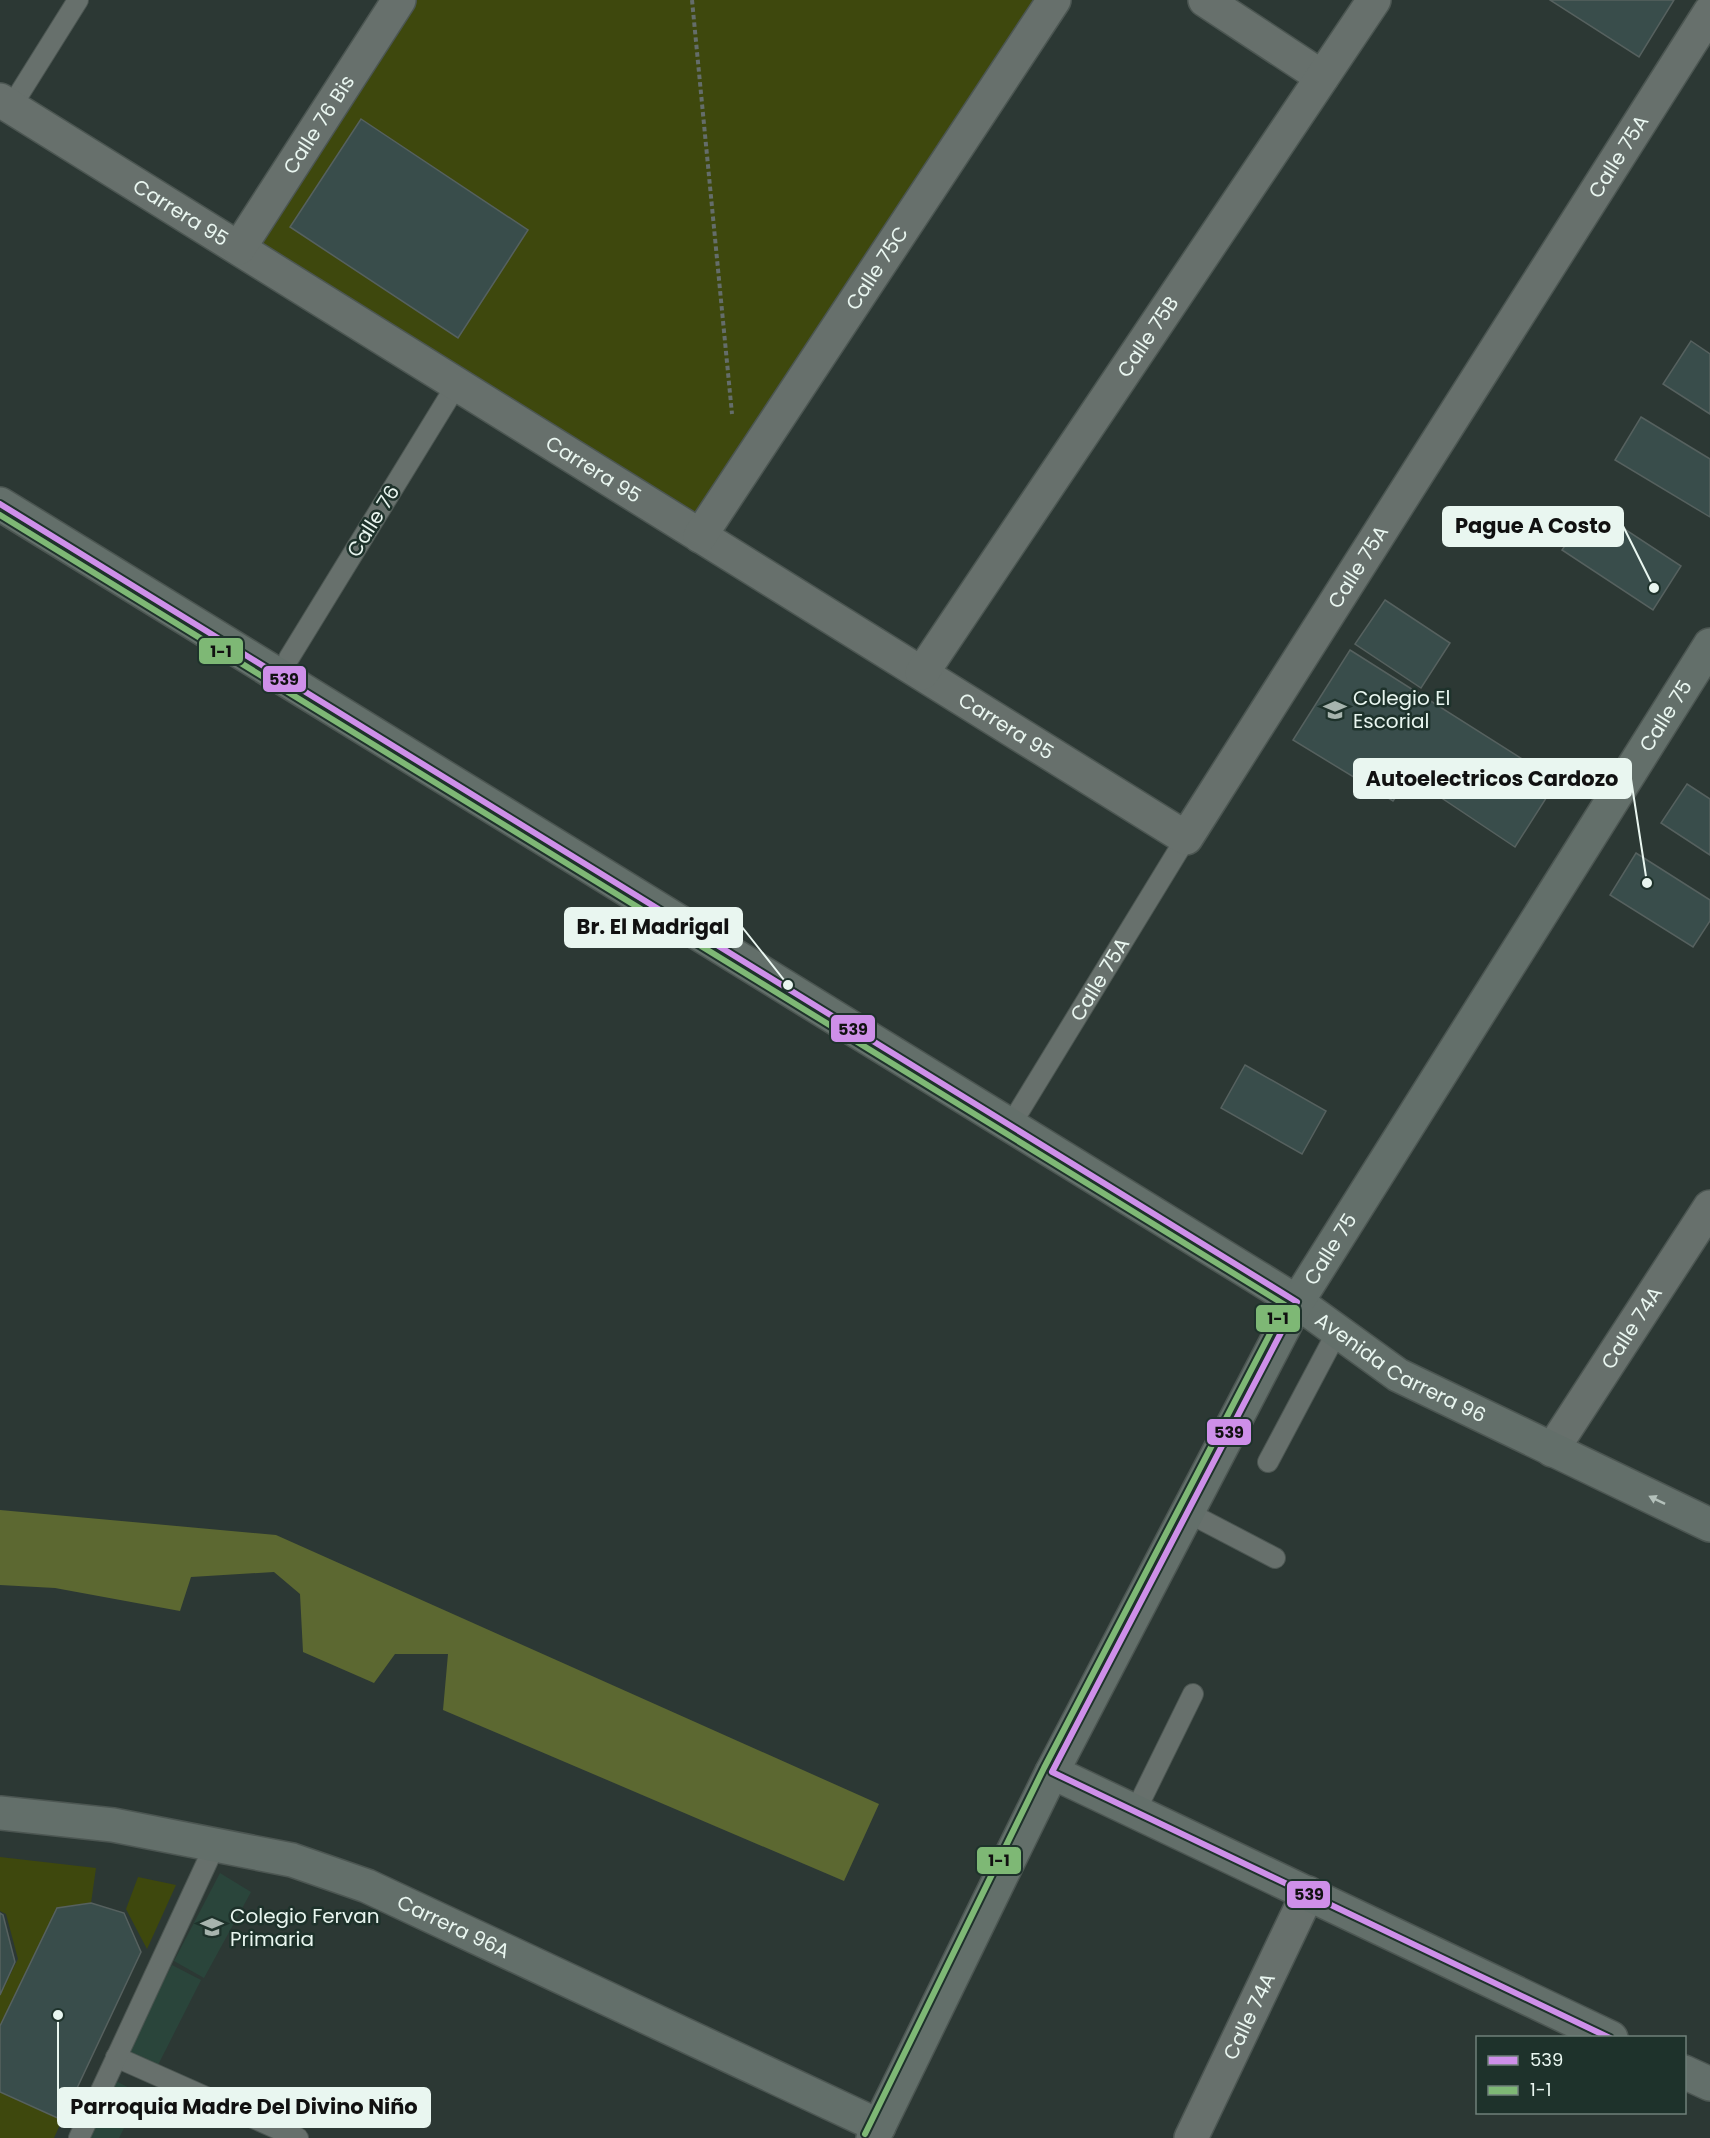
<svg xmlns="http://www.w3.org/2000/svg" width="1710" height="2138" viewBox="0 0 1710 2138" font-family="Poppins,sans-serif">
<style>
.built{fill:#2a453b}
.green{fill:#3e480d}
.forest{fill:#5c6831}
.building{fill:#394d4b;stroke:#56615f;stroke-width:1.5}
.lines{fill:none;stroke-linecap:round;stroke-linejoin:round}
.lane-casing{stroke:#4c5652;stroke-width:22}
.street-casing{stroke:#4c5652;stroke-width:36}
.secondary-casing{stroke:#4c5652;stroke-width:36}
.path{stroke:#646d6a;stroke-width:4;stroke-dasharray:4.5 3;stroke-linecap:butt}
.lane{stroke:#67706c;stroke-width:20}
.street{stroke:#67706c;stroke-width:33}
.secondary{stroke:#636f6a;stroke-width:33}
.bus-1-casing{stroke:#1e322b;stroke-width:10}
.bus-2-casing{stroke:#1e322b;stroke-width:10}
.bus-1{stroke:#ce8fe9;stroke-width:6}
.bus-2{stroke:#7eb875;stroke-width:6}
.oneway{fill:#b3c0ba}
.labels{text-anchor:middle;stroke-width:5;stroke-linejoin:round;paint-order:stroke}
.street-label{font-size:20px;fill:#e9f6f0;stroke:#1e322b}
.poi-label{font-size:20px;fill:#e9f6f0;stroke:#1e322b;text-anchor:start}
.leader{fill:none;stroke:#e9f6f0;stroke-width:2}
.callout-dot{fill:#e9f6f0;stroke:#1e322b;stroke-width:2}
.callout{fill:#e9f6f0;stroke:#e9f6f0;stroke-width:2}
.callout-label{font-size:21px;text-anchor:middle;font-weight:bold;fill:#111}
.line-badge{stroke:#1e322b;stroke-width:2}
.pale-badge-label{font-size:16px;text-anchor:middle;font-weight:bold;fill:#111}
</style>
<rect width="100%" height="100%" fill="#2c3834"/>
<g class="built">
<path d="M220,1873L251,1892L204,1978L174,1961Z"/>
<path d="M172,1965L201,1980L156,2069L125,2054Z"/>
<path d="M112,2079L141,2094L119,2138H81Z"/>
</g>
<g class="green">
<path d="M399,0H1054L700,536L239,248Z"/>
<path d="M0,1857L96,1868L91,1903L57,1908L0,2026V1995L18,1959L6,1914L0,1911Z"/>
<path d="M138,1877L176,1885L147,1949L126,1909Z"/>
<path d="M0,2092L62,2120L54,2138H0Z"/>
</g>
<path class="forest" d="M0,1510L276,1535L879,1804L844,1881L443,1710L448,1654H395L374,1683L303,1652L300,1594L274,1572L191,1577L180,1611L55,1588L0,1585Z"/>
<g class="building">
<path d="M1550,0H1674L1639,57Z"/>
<path d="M361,119L528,230L458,338L290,227Z"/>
<path d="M1691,341L1710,354V414L1663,384Z"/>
<path d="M1641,417L1710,459V517L1615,460Z"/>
<path d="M1591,507L1681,566L1653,610L1562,550Z"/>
<path d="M1385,600L1450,643L1421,688L1355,644Z"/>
<path d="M1350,650L1557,781L1515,847L1410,777L1393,801L1293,740Z"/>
<path d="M1687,784L1710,799V855L1661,823Z"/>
<path d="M1636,853L1710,900V921L1693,947L1610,895Z"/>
<path d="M1245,1065L1326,1111L1302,1154L1221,1108Z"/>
<path d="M91,1903L124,1913L141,1952L62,2120L0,2092V2026L57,1908Z"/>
<path d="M0,1913L3,1915L15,1962L0,1995Z"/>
</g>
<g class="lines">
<g class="lane-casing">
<g id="lane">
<path d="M11,107L78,0"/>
<path d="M289,658L457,384"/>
<path id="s1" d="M1010,1126L1186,838"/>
<path d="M1268,1462L1337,1332"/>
<path d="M1187,1512L1275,1558"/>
<path d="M1135,1812L1193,1694"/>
<path d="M116,2057L298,2138"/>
<path d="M79,2138L215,1845"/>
</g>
</g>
<g class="street-casing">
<g id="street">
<path d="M1205,0L1322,77"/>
<path id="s2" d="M0,100L1186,838L1710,12"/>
<path id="s3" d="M239,248L399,0"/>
<path id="s4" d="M700,536L1054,0"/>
<path id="s5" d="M922,673L1374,0"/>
<path id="s6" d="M1552,1450L1710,1207"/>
<path id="s7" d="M1191,2138L1308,1893"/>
</g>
</g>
<g class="secondary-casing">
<g id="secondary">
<path id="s8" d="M0,504L1255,1276L1297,1302L1398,1375L1710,1525"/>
<path d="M1052,1772L1611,2038"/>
<path id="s9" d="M0,1813L113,1825L292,1860L367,1886L879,2126"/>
<path d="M1684,2072L1710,2084"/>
<path id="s10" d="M873,2138L1052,1772L1297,1302L1710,645"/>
</g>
</g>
<path class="path" d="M692,0L732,414"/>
<use href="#lane" class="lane"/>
<use href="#street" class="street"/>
<use href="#secondary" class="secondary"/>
<g class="bus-1-casing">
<path id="bus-1" d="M0,504L1297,1302L1052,1772L1610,2038"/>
</g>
<g class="bus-2-casing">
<path id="bus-2" d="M0,515L1285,1305L1044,1768L865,2134"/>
</g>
<use href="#bus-1" class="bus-1"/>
<use href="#bus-2" class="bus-2"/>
</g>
<defs><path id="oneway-solid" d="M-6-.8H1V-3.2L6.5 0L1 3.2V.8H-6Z" transform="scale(1.5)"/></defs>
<use class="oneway" href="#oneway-solid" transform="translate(1657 1500) rotate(-154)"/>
<defs>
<g id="school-bare" transform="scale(1.8)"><path d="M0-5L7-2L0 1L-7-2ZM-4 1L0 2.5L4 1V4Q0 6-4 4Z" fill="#a7b4ae" stroke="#1e322b" stroke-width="2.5" paint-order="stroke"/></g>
</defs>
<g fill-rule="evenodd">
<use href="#school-bare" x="1335" y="710"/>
<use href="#school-bare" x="212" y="1927"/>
</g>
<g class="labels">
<g class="street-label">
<text dy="7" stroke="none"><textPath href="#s3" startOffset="147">Calle 76 Bis</textPath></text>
<text dy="7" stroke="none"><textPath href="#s2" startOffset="2204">Calle 75A</textPath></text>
<text dy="7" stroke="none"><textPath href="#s2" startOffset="213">Carrera 95</textPath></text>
<text dy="7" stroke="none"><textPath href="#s4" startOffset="321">Calle 75C</textPath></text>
<text dy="7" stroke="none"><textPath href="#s5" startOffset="405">Calle 75B</textPath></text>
<text dy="7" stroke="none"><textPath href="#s2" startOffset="699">Carrera 95</textPath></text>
<text transform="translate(373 521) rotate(-58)" y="7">Calle 76</text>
<text dy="7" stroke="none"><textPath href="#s2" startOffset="1718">Calle 75A</textPath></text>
<text dy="7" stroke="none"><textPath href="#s10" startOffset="1630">Calle 75</textPath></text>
<text dy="7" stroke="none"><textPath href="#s2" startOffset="1185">Carrera 95</textPath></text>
<text dy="7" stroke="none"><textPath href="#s1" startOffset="172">Calle 75A</textPath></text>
<text dy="7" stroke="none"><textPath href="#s10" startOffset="1000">Calle 75</textPath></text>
<text dy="7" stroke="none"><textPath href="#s6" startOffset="146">Calle 74A</textPath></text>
<text dy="7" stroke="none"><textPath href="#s8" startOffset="1646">Avenida Carrera 96</textPath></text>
<text dy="7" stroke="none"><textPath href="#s9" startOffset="471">Carrera 96A</textPath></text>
<text dy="7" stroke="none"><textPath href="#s7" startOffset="135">Calle 74A</textPath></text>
</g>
<g class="poi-label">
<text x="1353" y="705">Colegio El<tspan x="1353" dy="23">Escorial</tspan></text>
<text x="230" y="1923">Colegio Fervan<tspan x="230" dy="23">Primaria</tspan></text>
</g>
</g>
<path class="leader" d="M1654 588L1623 526M1647 883L1631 779M788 985L742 927M58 2015L58 2107"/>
<g class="callout-dot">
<circle cx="1654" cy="588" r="6"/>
<circle cx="1647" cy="883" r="6"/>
<circle cx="788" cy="985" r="6"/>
<circle cx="58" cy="2015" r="6"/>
</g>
<g class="callout">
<rect x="1443" y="507" width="180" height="39" rx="6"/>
<rect x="1354" y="759" width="277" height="39" rx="6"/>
<rect x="565" y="908" width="177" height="39" rx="6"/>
<rect x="58" y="2088" width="372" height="39" rx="6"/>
</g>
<g class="callout-label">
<text x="1533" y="533">Pague A Costo</text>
<text x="1492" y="786">Autoelectricos Cardozo</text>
<text x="653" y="934">Br. El Madrigal</text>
<text x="244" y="2114">Parroquia Madre Del Divino Niño</text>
</g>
<g class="line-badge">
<rect x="198" y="637" width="46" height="28" rx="6" fill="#7eb875"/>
<rect x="262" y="665" width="45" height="28" rx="6" fill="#ce8fe9"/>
<rect x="830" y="1014" width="46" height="29" rx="6" fill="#ce8fe9"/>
<rect x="1255" y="1304" width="46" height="29" rx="6" fill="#7eb875"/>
<rect x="1206" y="1418" width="46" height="28" rx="6" fill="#ce8fe9"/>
<rect x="976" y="1846" width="46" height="29" rx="6" fill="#7eb875"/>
<rect x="1286" y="1880" width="45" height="29" rx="6" fill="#ce8fe9"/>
</g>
<g class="pale-badge-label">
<text x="221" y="657">1-1</text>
<text x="284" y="685">539</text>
<text x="853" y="1035">539</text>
<text x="1278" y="1324">1-1</text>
<text x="1229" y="1438">539</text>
<text x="999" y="1866">1-1</text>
<text x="1309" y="1900">539</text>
</g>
<rect x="1476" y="2036" width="210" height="78" fill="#1e322b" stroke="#6f807a" stroke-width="1.5"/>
<rect x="1488" y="2056" width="30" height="9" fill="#ce8fe9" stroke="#6f807a" stroke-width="1.5"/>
<text x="1530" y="2066" font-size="18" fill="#e9f6f0">539</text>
<rect x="1488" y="2086" width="30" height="9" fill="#7eb875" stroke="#6f807a" stroke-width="1.5"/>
<text x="1530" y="2096" font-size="18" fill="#e9f6f0">1-1</text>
</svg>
